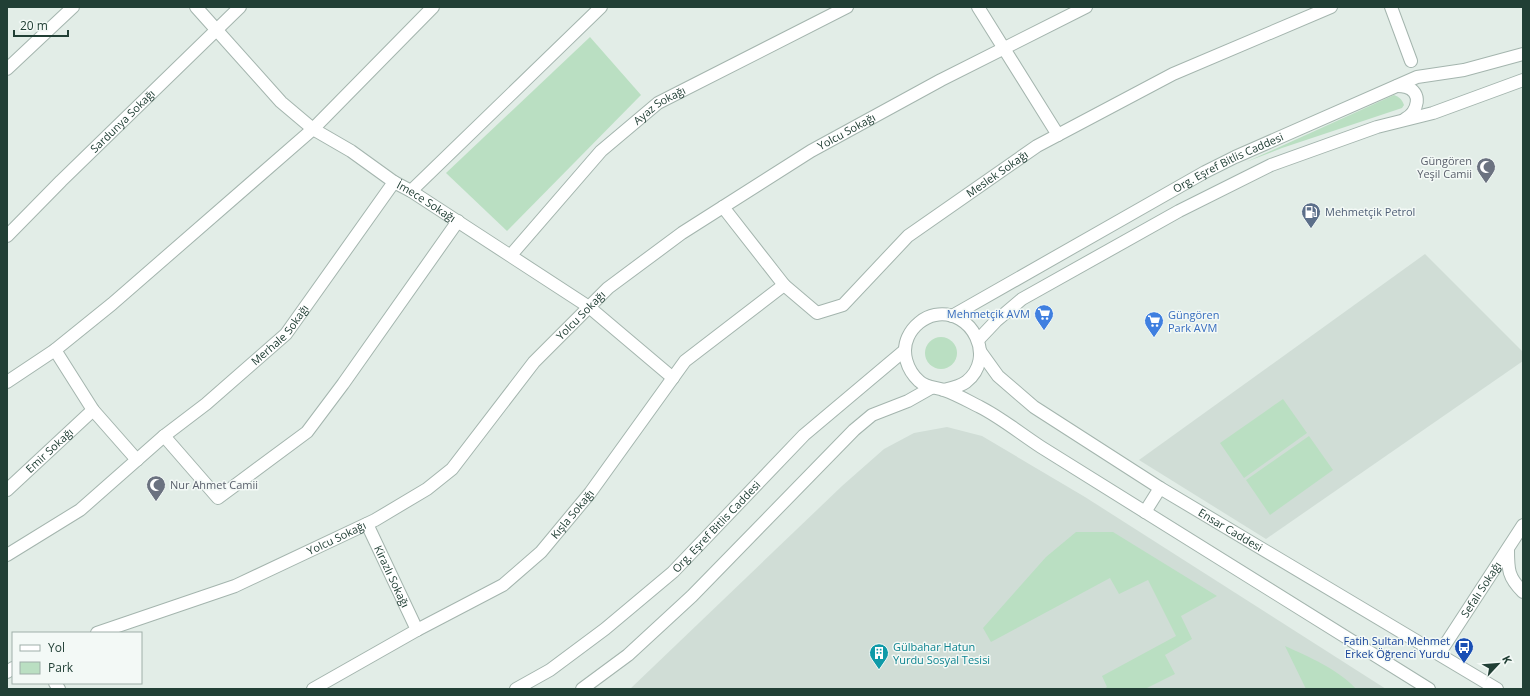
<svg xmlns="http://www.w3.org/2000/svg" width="1530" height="696" viewBox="0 0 1530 696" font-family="'Open Sans',sans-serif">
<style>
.built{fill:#d0ddd6}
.green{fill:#badfc2}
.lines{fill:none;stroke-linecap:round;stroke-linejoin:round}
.minor-casing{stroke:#a4b5ae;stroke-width:14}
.minor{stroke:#fff;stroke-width:12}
.labels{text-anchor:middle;stroke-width:3;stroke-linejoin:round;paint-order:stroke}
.street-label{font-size:11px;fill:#213f35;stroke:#f3f9f6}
.worship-label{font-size:11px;fill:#5b616d;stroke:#f3f9f6;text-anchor:end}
.service-label{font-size:11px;fill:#4e5e75;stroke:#f3f9f6;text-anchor:start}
.shop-label{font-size:11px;fill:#366cbe;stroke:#f3f9f6;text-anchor:end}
.transit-label{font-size:11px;fill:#164399;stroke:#f3f9f6;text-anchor:end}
.culture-label{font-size:11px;fill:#0d838f;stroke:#f3f9f6;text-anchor:start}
</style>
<rect width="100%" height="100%" fill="#e2ede7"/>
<g class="built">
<path d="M1425,254L1523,352V361L1266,539L1139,460Z"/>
<path d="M947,427L982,436L1085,497L1386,689H630L842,486L884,449L914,433Z"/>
</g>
<g class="green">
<path d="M590,37L641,95L507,231L446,173Z"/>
<path d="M1394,95C1399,97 1402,99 1404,105L1402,108L1282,148L1246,162Z"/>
<circle cx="941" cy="353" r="16"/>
<path d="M1283,399L1307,433L1244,478L1220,443Z"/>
<path d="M1309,436L1333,470L1270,515L1246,480Z"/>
<path d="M1076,532H1113L1217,596L1181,616L1192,639L1165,655L1175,674L1145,689H1104L1107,687L1102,676L1176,636L1148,580L1119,594L1110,578L991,642L983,628L1046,557Z"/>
<path d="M1285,646C1309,657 1338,669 1356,689H1306Z"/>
</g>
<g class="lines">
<g class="minor-casing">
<g id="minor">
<path id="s1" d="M196,7L281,102L313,129L351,151L394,182L411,191L589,307L673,378"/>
<path d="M978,7L1058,135"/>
<path d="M1391,7L1411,61"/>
<path d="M7,69L73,7"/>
<path d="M1397,86C1399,86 1403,86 1406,87C1423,92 1418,112 1405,119"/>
<path d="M411,191L601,7"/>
<path id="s2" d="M723,207L784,285L817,313L843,305L908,236L1037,146L1173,74L1331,7"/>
<path id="s3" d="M7,236L61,181L240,7"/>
<path id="s4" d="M511,255L601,151L658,103L847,7"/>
<path id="s5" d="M952,316L1205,172L1235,157L1417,77L1464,70L1523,54"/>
<path d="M978,340L996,321L1022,299L1179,211L1271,165L1377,127L1433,113L1523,80"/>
<path d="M55,350L93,410L137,460"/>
<path id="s6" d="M980,351L998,376L1034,407L1160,488L1497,689"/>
<path d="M7,382L55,350L112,304L313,129L433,7"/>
<path d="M943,390C952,388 959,387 966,382C997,358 972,308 935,315C924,317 913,326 908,337C901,352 907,370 919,381C926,388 935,387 944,390C956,394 968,401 980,407C1000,417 1021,434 1041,447L1429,689"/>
<path d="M164,436L218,498L307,432L343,384L458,221"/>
<path id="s7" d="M7,490L93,410"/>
<path d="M1145,512L1160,488"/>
<path id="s8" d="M367,524L417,630"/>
<path d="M1508,549C1508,570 1508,577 1523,592"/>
<path id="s9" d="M7,555L80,510L164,436L206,404L286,334L394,182"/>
<path id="s10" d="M97,633L235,586L375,520L427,489L452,469L534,362L608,288L682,233L811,151L941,80L1086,7"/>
<path id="s11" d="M1439,654L1523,525"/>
<path d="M7,672L13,668"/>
<path d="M55,683L59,689"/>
<path id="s12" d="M313,689L417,630L503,585L541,552L590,493L685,361L784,285"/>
<path id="s13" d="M516,689L550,670L605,629L673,572L804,435L905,350"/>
<path d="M582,689L628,655L692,596L854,430L872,415L908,401L931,388"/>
</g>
</g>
<use href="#minor" class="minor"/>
</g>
<defs>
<g id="mosque-pin" transform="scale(1)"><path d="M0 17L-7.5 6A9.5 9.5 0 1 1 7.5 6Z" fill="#6b7280" stroke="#f3f9f6"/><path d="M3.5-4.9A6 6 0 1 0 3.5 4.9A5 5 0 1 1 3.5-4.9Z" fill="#fff"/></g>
<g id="fuel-pin" transform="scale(1)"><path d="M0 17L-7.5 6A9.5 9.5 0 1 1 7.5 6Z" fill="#5c6f8a" stroke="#f3f9f6"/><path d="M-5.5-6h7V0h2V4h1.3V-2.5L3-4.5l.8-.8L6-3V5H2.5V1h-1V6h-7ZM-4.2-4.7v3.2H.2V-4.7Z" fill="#fff"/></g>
<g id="supermarket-pin" transform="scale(1)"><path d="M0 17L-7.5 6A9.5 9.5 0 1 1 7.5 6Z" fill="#3f7fe0" stroke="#f3f9f6"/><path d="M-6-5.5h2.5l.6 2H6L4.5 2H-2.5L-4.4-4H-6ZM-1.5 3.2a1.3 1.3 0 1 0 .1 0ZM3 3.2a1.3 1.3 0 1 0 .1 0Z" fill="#fff"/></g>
<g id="bus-pin" transform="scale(1)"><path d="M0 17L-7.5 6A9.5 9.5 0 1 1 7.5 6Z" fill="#1a4fb4" stroke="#f3f9f6"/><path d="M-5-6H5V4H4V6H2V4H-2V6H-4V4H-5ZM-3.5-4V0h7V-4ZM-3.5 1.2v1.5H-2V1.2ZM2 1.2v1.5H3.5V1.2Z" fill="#fff"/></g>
<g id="building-pin" transform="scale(1)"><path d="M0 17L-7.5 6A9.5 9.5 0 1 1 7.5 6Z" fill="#0f9aa8" stroke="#f3f9f6"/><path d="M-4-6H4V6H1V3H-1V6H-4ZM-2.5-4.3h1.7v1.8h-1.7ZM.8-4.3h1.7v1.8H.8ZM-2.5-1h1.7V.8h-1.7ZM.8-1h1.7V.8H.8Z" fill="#fff"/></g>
</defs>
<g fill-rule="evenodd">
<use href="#mosque-pin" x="1486" y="167"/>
<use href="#fuel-pin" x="1311" y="212"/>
<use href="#supermarket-pin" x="1044" y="314"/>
<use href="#supermarket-pin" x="1154" y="321"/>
<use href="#mosque-pin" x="156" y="485"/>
<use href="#bus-pin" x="1464" y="647"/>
<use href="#building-pin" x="879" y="653"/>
</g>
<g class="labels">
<g class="street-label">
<text dy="4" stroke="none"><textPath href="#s4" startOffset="212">Ayaz Sokağı</textPath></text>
<text dy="4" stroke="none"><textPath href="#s3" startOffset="163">Sardunya Sokağı</textPath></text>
<text dy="4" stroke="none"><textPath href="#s10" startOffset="918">Yolcu Sokağı</textPath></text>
<text dy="4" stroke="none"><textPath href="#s5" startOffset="316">Org. Eşref Bitlis Caddesi</textPath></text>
<text dy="4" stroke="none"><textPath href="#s2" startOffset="373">Meslek Sokağı</textPath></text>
<text dy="4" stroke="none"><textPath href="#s1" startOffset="304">İmece Sokağı</textPath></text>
<text dy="4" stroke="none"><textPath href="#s10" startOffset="594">Yolcu Sokağı</textPath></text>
<text dy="4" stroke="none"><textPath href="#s9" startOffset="352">Merhale Sokağı</textPath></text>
<text dy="4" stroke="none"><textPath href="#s7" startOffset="58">Emir Sokağı</textPath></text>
<text dy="4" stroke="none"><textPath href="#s12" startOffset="316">Kışla Sokağı</textPath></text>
<text dy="4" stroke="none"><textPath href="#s13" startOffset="259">Org. Eşref Bitlis Caddesi</textPath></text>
<text dy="4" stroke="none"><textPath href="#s6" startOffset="310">Ensar Caddesi</textPath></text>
<text dy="4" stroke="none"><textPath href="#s10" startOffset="258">Yolcu Sokağı</textPath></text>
<text dy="4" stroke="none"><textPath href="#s8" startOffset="58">Kirazlı Sokağı</textPath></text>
<text dy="4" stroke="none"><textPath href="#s11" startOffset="77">Sefalı Sokağı</textPath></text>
</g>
<g class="worship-label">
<text x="1472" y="165">Güngören<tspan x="1472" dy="13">Yeşil Camii</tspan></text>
<text x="170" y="489" text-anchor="start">Nur Ahmet Camii</text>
</g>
<g class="service-label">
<text x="1325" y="216">Mehmetçik Petrol</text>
</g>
<g class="shop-label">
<text x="1030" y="318">Mehmetçik AVM</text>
<text x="1168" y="319" text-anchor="start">Güngören<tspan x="1168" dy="13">Park AVM</tspan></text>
</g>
<g class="transit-label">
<text x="1450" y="645">Fatih Sultan Mehmet<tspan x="1450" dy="13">Erkek Öğrenci Yurdu</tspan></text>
</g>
<g class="culture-label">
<text x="893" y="651">Gülbahar Hatun<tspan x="893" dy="13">Yurdu Sosyal Tesisi</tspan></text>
</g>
</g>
<rect width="1530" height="696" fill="none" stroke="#213f35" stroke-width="16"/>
<rect x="12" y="632" width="130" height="52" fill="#f3f9f6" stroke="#9fafa9"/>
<rect x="20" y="645" width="20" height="6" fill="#ffffff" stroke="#9fafa9"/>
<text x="48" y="652" font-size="12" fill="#213f35">Yol</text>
<rect x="20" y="662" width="20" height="12" fill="#badfc2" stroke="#9fafa9"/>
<text x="48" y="672" font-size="12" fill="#213f35">Park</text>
<g transform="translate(1498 664) rotate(64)" stroke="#f3f9f6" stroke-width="3" paint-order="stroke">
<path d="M0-3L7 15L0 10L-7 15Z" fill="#213f35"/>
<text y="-6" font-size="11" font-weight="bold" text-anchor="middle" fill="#213f35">K</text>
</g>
<path d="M14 30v6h54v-6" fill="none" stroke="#213f35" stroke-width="2"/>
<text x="20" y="30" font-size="12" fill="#213f35" stroke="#f3f9f6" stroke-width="3" paint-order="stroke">20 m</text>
</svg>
